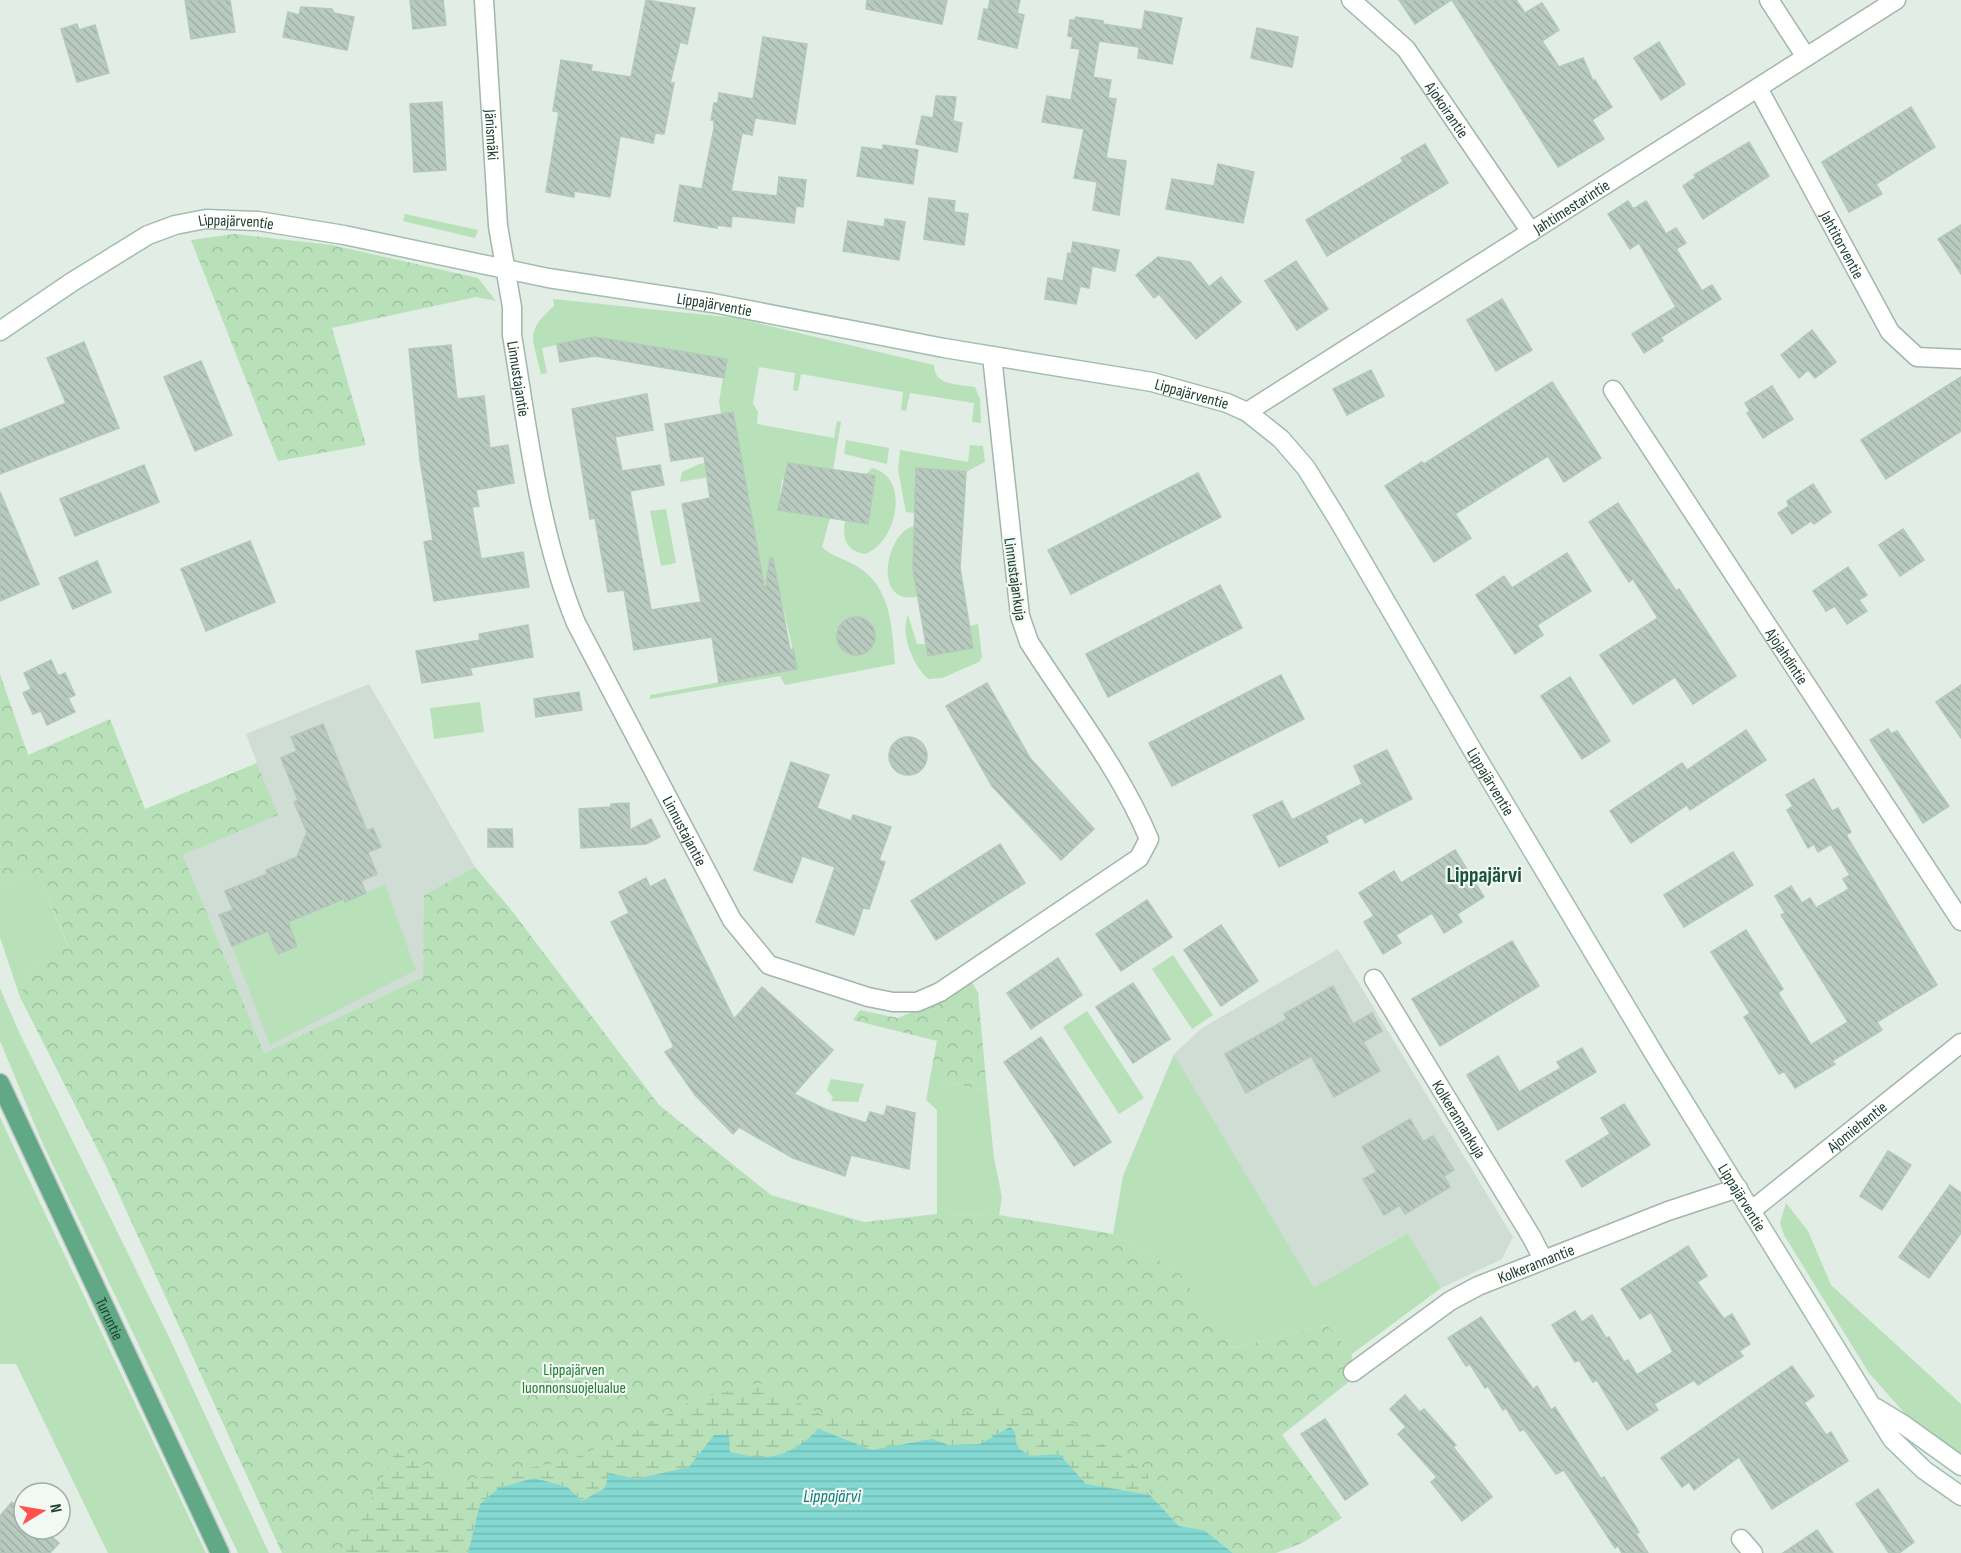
<svg xmlns="http://www.w3.org/2000/svg" width="1961" height="1553" viewBox="0 0 1961 1553" font-family="'Sofia Sans Condensed',sans-serif">
<style>
.built{fill:#cfddd4}
.green{fill:#b8e1b9;fill-rule:evenodd}
.forest{fill:url(#forest-crowns)}
.wetland{fill:url(#wetland-marsh)}
.water{fill:url(#water-rules)}
.building{fill:url(#building-back-hatch);stroke:#b3c8ba;stroke-width:1.5}
.lines{fill:none;stroke-linecap:round;stroke-linejoin:round}
.minor-casing{stroke:#a3b6ab;stroke-width:21}
.secondary-casing{stroke:#a1bdad;stroke-width:21}
.primary-casing{stroke:#c0cac5;stroke-width:21}
.minor{stroke:#fff;stroke-width:18}
.secondary{stroke:#fff;stroke-width:18}
.primary{stroke:#61a886;stroke-width:18}
.labels{text-anchor:middle;stroke-width:4.5;stroke-linejoin:round;paint-order:stroke}
.street-label{font-size:16px;fill:#1f4030;stroke:#f2f9f4}
.park-label{font-size:16px;fill:#257b33;stroke:#f2f9f4}
.water-label{font-size:18px;font-style:italic;fill:#137c77;stroke:#f2f9f4}
.district-label{font-size:22px;font-weight:bold;fill:#195439;stroke:#f2f9f4}
</style>
<defs>
<pattern id="forest-crowns" width="20" height="18" patternUnits="userSpaceOnUse" patternTransform="scale(1.5)"><rect width="20" height="18" fill="#b8e1b9"/><path d="M2 6a3 3 0 1 1 6 0M12 15a3 3 0 1 1 6 0" fill="none" stroke="#9ec29f"/></pattern>
<pattern id="wetland-marsh" width="20" height="14" patternUnits="userSpaceOnUse" patternTransform="scale(1.5)"><rect width="20" height="14" fill="#b8e1b9"/><path d="M1 5h8M5 5V1M11 12h8M15 12V8" fill="none" stroke="#9ec29f"/></pattern>
<pattern id="water-rules" width="6" height="5" patternUnits="userSpaceOnUse" patternTransform="scale(1.5)"><rect width="6" height="5" fill="#83d8d2"/><path d="M0 2.5h6" fill="none" stroke="#71bab5"/></pattern>
<pattern id="building-back-hatch" width="6" height="6" patternUnits="userSpaceOnUse" patternTransform="scale(1.5)"><rect width="6" height="6" fill="#b9cbc0"/><path d="M-1 5l2 2M0 0l6 6M5-1l2 2" fill="none" stroke="#9fafa5"/></pattern>
</defs>
<rect width="100%" height="100%" fill="#e1ede5"/>
<g class="built">
<path d="M369,684L475,867L425,895L423,977L264,1053L183,855L277,815L246,734Z"/>
<path d="M1338,949L1513,1237L1502,1259L1441,1288L1406,1233L1314,1287L1174,1054L1202,1028Z"/>
</g>
<g class="green">
<path d="M405,214L478,230L475,238L403,221Z"/>
<path d="M553,299L736,318L934,365C934,386 958,384 975,387L980,399L981,423L972,422L974,403L910,393L906,411L901,410L903,392L801,374L798,391L793,390L795,373L759,367L753,403L758,412L757,424L834,438L837,421L841,422L833,470L788,463L785,480L782,479L778,510L830,518L822,547C830,556 848,560 858,567C892,588 892,629 895,664L785,685L780,676L650,699V695L797,668L777,581L716,593L715,572L760,564L744,471L680,482L682,472L699,464L714,461L713,454L740,449L733,413L721,414L719,402L726,360L595,337L542,348L547,373L541,374C533,339 524,332 554,306ZM855,617L872,625C880,643 867,660 847,654L837,640C837,627 843,620 855,617Z"/>
<path d="M846,440L889,448L887,464L844,454Z"/>
<path d="M970,445L983,446L985,462L966,472L916,468V513L906,512L898,470L900,450L968,462Z"/>
<path d="M872,468C911,477 897,543 865,554C846,551 842,538 845,521L868,524L875,477L865,475Z"/>
<path d="M666,509L676,563L661,566L650,511Z"/>
<path d="M915,526L918,597C914,597 908,598 904,597C875,590 889,530 915,526Z"/>
<path d="M908,615L917,644H926L928,656L973,648L970,626L978,624L982,657L979,662L942,678L928,679C913,665 900,635 908,615Z"/>
<path d="M480,702L484,732L434,739L430,708Z"/>
<path d="M37,872L68,947L33,961L20,997L0,937V887Z"/>
<path d="M385,885L416,970L270,1045L232,946L268,931L279,954L297,946L288,922Z"/>
<path d="M1173,955L1213,1015L1192,1029L1152,969Z"/>
<path d="M0,988L19,1032L169,1337L269,1553H238L42,1142L0,1041Z"/>
<path d="M1087,1011L1144,1098L1119,1114L1063,1027Z"/>
<path d="M1174,1054L1314,1287L1407,1233L1441,1288L1352,1354L1327,1325L1233,1348L1178,1271L1113,1234L1123,1176Z"/>
<path d="M930,1078L987,1091L994,1158L1002,1197L999,1215L937,1214V1110L926,1100Z"/>
<path d="M831,1079L864,1084L858,1102L831,1101L833,1097L827,1090Z"/>
<path d="M0,1117L22,1165L206,1553H108L16,1364H0Z"/>
<path d="M1786,1203L1808,1231L1831,1285L1961,1404V1458L1908,1417L1869,1373L1784,1235L1780,1223Z"/>
</g>
<g class="forest">
<path d="M235,234L332,245L478,278L496,301L476,297L332,328L366,445L278,461L191,240Z"/>
<path d="M0,674L28,755L110,719L145,809L257,763L278,815L183,855L264,1053L423,977L424,895L475,867L512,911L659,1105L771,1195L864,1222L937,1214L999,1215L1113,1234L1178,1271L1234,1348L1327,1325L1352,1354L1350,1381L1282,1435L1342,1518L1302,1543L1276,1553H1233L1204,1530L1179,1526L1150,1495L480,1504L468,1553H282L106,1166L20,997L33,961L68,946L37,872L0,887Z"/>
<path d="M972,982L978,993L987,1091L930,1078L937,1041L853,1020L860,1010L898,1018L955,993Z"/>
</g>
<path class="wetland" d="M760,1383L830,1419L918,1422L993,1406L1065,1419L1148,1474L1150,1495L1086,1484L1059,1454L1030,1456L1017,1447L1015,1432L1010,1427L980,1444L949,1445L932,1439L872,1450L819,1430L798,1449L761,1459L730,1452L689,1467L636,1479L609,1473L605,1488L582,1501L567,1487L480,1504L468,1553H345L395,1452L459,1482L569,1460L636,1431L696,1399Z"/>
<path class="water" d="M1010,1427L1015,1432L1017,1447L1030,1456L1059,1454L1086,1484L1150,1495L1179,1526L1204,1530L1233,1553H468L480,1504L499,1488L534,1478L567,1487L582,1501L605,1488L609,1473L636,1479L689,1467L714,1435H729L730,1452C771,1462 787,1458 819,1429L872,1450L932,1439L949,1445L980,1444Z"/>
<g class="building">
<path d="M185,0H230L235,32L191,39Z"/>
<path d="M410,0H443L446,25L413,29Z"/>
<path d="M646,0L695,8L687,44L680,42L670,83H674L664,134L655,133L653,143L620,136L610,197L574,191V197L546,192L559,112L553,111L561,60L592,65L591,71L631,77Z"/>
<path d="M867,0H947L942,24L866,9Z"/>
<path d="M990,0H1020L1017,13L1024,15L1017,48L978,39L984,9L988,10Z"/>
<path d="M1399,0H1451L1415,24Z"/>
<path d="M1452,0H1516L1525,13L1542,3L1559,30L1542,41L1559,67L1583,58L1593,81L1595,80L1612,107L1592,120L1604,139L1558,167Z"/>
<path d="M301,7L332,9L334,13L354,17L347,50L283,37L288,12L299,15Z"/>
<path d="M1145,11L1182,18L1172,64L1138,58L1139,47L1099,41L1093,77L1111,80L1108,98L1116,99L1106,158L1126,161L1119,215L1093,210L1097,182L1074,178L1084,129L1042,122L1047,96L1071,100L1080,49L1071,48L1073,37L1068,36L1070,20H1075L1076,17L1103,21V24L1142,30Z"/>
<path d="M77,24L79,30L95,25L109,73L77,82L61,29Z"/>
<path d="M1257,28L1298,37L1292,67L1251,58Z"/>
<path d="M763,37L807,44L795,124L755,118L752,135L742,133L731,191L777,196L779,177L806,180L803,207L796,206L794,223L732,216L731,227L717,225V228L674,221L680,185L702,189L714,128V120H711L714,103H718L719,93L753,99Z"/>
<path d="M1659,42L1685,84L1661,100L1634,58Z"/>
<path d="M936,96L956,97L953,121L962,123L957,152L916,144L922,116L933,118Z"/>
<path d="M442,102L446,170L414,172L410,104Z"/>
<path d="M1911,107L1935,147L1876,184L1882,194L1849,212L1822,162Z"/>
<path d="M1749,142L1769,176L1703,219L1683,186L1696,177L1694,175Z"/>
<path d="M1425,144L1448,183L1327,256L1306,220L1403,162L1401,158Z"/>
<path d="M883,145L918,150L913,184L857,176L862,147L883,150Z"/>
<path d="M1218,164L1254,172L1243,223L1166,209L1172,179L1214,186Z"/>
<path d="M929,198L955,201L954,212L968,214L964,245L924,239Z"/>
<path d="M1628,201L1633,209L1646,201L1666,234L1676,228L1686,243L1676,249L1702,291L1712,285L1721,299L1661,337L1663,341L1644,353L1632,334L1676,307L1639,243L1630,249L1608,214Z"/>
<path d="M885,219L905,222L899,260L843,251L848,221L884,227Z"/>
<path d="M1961,225V274L1938,239Z"/>
<path d="M1073,242L1119,250L1115,271L1092,266L1089,288L1080,286L1076,304L1045,299L1048,278L1063,281L1068,253L1071,254Z"/>
<path d="M1158,257L1190,262L1209,287L1221,277L1241,302L1196,339L1159,294L1154,298L1136,275Z"/>
<path d="M1296,261L1328,309L1297,330L1265,281Z"/>
<path d="M1502,299L1532,350L1496,371L1467,320Z"/>
<path d="M1812,330L1836,362L1815,378L1808,370L1799,378L1781,355Z"/>
<path d="M595,337L727,359L724,378L595,356L560,362L557,344Z"/>
<path d="M84,342L119,428L0,474V430L66,403L47,358Z"/>
<path d="M451,345L457,399L484,396L490,448L508,445L514,483L476,490L479,506L472,507L481,559L523,552L529,587L434,601L424,542L433,540L420,460L409,349Z"/>
<path d="M201,361L232,435L195,451L164,377Z"/>
<path d="M1371,370L1384,396L1347,415L1333,389Z"/>
<path d="M1961,377V431L1886,479L1861,440Z"/>
<path d="M1552,382L1601,458L1564,482L1548,456L1455,514L1471,538L1434,562L1385,486L1422,462L1424,464Z"/>
<path d="M1772,386L1793,419L1763,438L1747,413L1750,411L1745,403Z"/>
<path d="M647,394L653,430L615,437L622,471L660,465L664,485L630,491L651,610L701,602L682,504L710,498L704,456L671,461L665,424L733,412L765,591L770,558H773L790,650L793,649L797,669L719,683L712,637L634,650L624,590L608,592L595,518L590,519L572,409Z"/>
<path d="M788,463L875,476L868,524L778,510Z"/>
<path d="M144,465L159,502L75,536L60,499Z"/>
<path d="M916,468L966,472L960,568L973,648L928,656L913,569Z"/>
<path d="M1198,473L1221,517L1071,594L1048,550Z"/>
<path d="M1813,484L1831,512L1814,524L1811,521L1792,534L1778,513L1789,506L1787,501Z"/>
<path d="M0,492L39,584L0,601Z"/>
<path d="M1618,503L1676,591L1679,589L1736,676L1693,704L1675,677L1633,704L1600,655L1658,618L1633,579L1629,582L1589,522Z"/>
<path d="M1903,529L1924,560L1900,576L1879,545Z"/>
<path d="M250,541L275,602L206,631L181,569Z"/>
<path d="M1567,553L1591,591L1537,625L1543,635L1515,654L1476,595L1504,576L1512,588Z"/>
<path d="M97,561L111,592L73,609L59,578Z"/>
<path d="M1848,567L1867,595L1859,600L1867,611L1847,624L1835,606L1826,611L1813,591Z"/>
<path d="M1220,585L1242,628L1108,697L1086,654Z"/>
<circle cx="856" cy="636" r="19"/>
<path d="M528,625L533,657L470,668L472,675L422,683L416,651L480,640L479,634Z"/>
<path d="M51,660L58,676L65,673L75,695L68,698L75,712L47,725L41,711L33,714L23,693L31,689L24,673Z"/>
<path d="M1281,675L1304,719L1172,786L1149,743Z"/>
<path d="M1570,677L1610,741L1582,759L1541,696Z"/>
<path d="M987,683L1030,758L1094,829L1061,860L992,786L946,706Z"/>
<path d="M1961,685V738L1936,702Z"/>
<path d="M579,692L582,710L536,717L534,699Z"/>
<path d="M323,724L367,831L373,828L381,847L368,852L377,874L361,881L366,893L345,902L344,899L288,922L297,946L278,954L268,931L232,946L219,915L233,910L225,891L267,874L266,870L297,857L307,832L294,802L298,800L281,758L297,751L291,737Z"/>
<path d="M1888,729L1891,734L1897,731L1949,806L1923,823L1870,740Z"/>
<path d="M1746,730L1766,760L1690,810L1687,805L1631,843L1610,811L1682,763L1687,770Z"/>
<circle cx="908" cy="756" r="19"/>
<path d="M1387,750L1412,799L1365,823L1362,817L1325,836L1328,842L1279,867L1253,815L1282,801L1292,820L1362,784L1354,766Z"/>
<path d="M791,762L829,775L817,808L851,821L853,815L891,827L879,860L885,862L869,909L863,908L854,935L816,922L835,867L802,856L792,883L754,870Z"/>
<path d="M1814,779L1832,811L1838,808L1851,832L1846,835L1937,985L1877,1022L1882,1030L1832,1061L1835,1064L1795,1088L1784,1071L1779,1074L1744,1017L1750,1013L1711,952L1746,930L1783,989L1778,993L1811,1045L1848,1022L1781,915L1785,913L1775,896L1791,886L1802,903L1810,898L1816,908L1849,889L1843,879L1850,875L1831,844L1818,852L1814,844L1808,848L1787,810L1793,806L1786,795Z"/>
<path d="M629,803L630,830L651,819L660,837L646,844L581,848L579,809L611,807V804Z"/>
<path d="M488,829H512L513,847H488Z"/>
<path d="M1000,844L1025,883L936,940L911,901Z"/>
<path d="M1455,850L1484,897L1457,914L1462,922L1444,933L1432,913L1396,935L1401,943L1383,954L1364,922L1374,916L1359,893L1394,871L1401,883Z"/>
<path d="M1733,852L1753,885L1684,927L1664,895Z"/>
<path d="M646,878L650,887L665,879L734,1019L762,987L833,1050L794,1094L827,1110L866,1123L870,1112L884,1116L887,1106L915,1113L909,1169L851,1155L845,1176L793,1158L739,1127L733,1134L695,1095L665,1052L674,1047L611,922L629,913L619,892Z"/>
<path d="M1147,900L1172,937L1121,971L1096,934Z"/>
<path d="M1221,925L1258,981L1221,1006L1184,950Z"/>
<path d="M1512,941L1539,986L1440,1046L1412,999Z"/>
<path d="M1058,958L1082,995L1031,1029L1007,993Z"/>
<path d="M1133,983L1170,1039L1133,1063L1096,1007Z"/>
<path d="M1333,986L1353,1024L1372,1013L1382,1031L1363,1042L1380,1071L1334,1097L1311,1056L1246,1093L1225,1054L1287,1019L1284,1014Z"/>
<path d="M1041,1037L1111,1142L1074,1166L1004,1062Z"/>
<path d="M1582,1048L1596,1072L1498,1130L1467,1075L1498,1056L1519,1092L1561,1068L1557,1062Z"/>
<path d="M1624,1104L1650,1145L1582,1187L1566,1161L1610,1134L1601,1118Z"/>
<path d="M1410,1119L1423,1142L1433,1136L1454,1170L1444,1176L1450,1187L1405,1214L1400,1205L1384,1215L1363,1179L1377,1172L1362,1147Z"/>
<path d="M1888,1151L1911,1165L1882,1210L1860,1196Z"/>
<path d="M1950,1185L1961,1193V1233L1929,1278L1899,1257Z"/>
<path d="M1688,1246L1707,1276L1697,1282L1724,1319L1732,1314L1750,1344L1739,1351L1743,1356L1698,1385L1694,1380L1654,1404L1658,1410L1627,1430L1597,1380L1593,1382L1579,1360L1575,1362L1552,1325L1575,1311L1582,1322L1592,1315L1606,1338L1609,1337L1624,1362L1628,1360L1637,1375L1673,1352L1651,1312L1640,1319L1621,1289Z"/>
<path d="M1481,1317L1533,1389L1537,1386L1551,1410L1555,1407L1601,1479L1604,1477L1639,1532L1636,1534L1648,1553H1622L1618,1546L1615,1548L1564,1470L1556,1474L1524,1429L1520,1431L1506,1408L1503,1410L1488,1386L1485,1388L1470,1364L1466,1366L1448,1338Z"/>
<path d="M1792,1366L1814,1396L1804,1403L1826,1435L1831,1432L1848,1461L1772,1509L1739,1457L1694,1490L1689,1482L1682,1487L1661,1458Z"/>
<path d="M1405,1395L1420,1412L1424,1409L1456,1445L1453,1447L1492,1497L1462,1521L1431,1482L1437,1477L1398,1434L1406,1427L1390,1409Z"/>
<path d="M1325,1419L1368,1484L1345,1500L1301,1434Z"/>
<path d="M1878,1489L1914,1542L1899,1553H1889L1856,1504Z"/>
<path d="M12,1502L24,1512V1529H43L59,1543L50,1553H0V1516Z"/>
<path d="M1817,1530L1833,1553H1783Z"/>
</g>
<g class="lines">
<g class="minor-casing">
<g id="minor">
<path id="s1" d="M484,0L498,226L512,307V335C528,431 539,533 576,623L732,920L769,965L868,997L893,1002H917L940,992L1139,858L1149,839C1121,771 1069,705 1029,642L1020,616L992,356"/>
<path id="s2" d="M1351,0L1406,49L1531,232"/>
<path d="M1769,0L1806,57"/>
<path id="s3" d="M1758,88L1890,332L1917,357L1961,359"/>
<path id="s4" d="M1613,390L1961,921"/>
<path id="s5" d="M1247,412L1896,0"/>
<path id="s6" d="M1374,979L1531,1236L1543,1259"/>
<path id="s7" d="M1752,1210L1961,1043"/>
<path id="s8" d="M1353,1372L1450,1301L1478,1286L1668,1211L1738,1188"/>
<path d="M1741,1539L1753,1553"/>
</g>
</g>
<g class="secondary-casing">
<g id="secondary">
<path id="s9" d="M0,331L72,282L148,235L175,225L206,219L258,221L344,235L548,278L713,303L944,348L1152,382L1227,403L1247,412L1281,439L1306,468L1337,518L1473,751L1656,1057L1892,1439L1924,1470L1961,1496"/>
<path d="M1876,1408L1904,1425L1961,1466"/>
</g>
</g>
<g class="primary-casing">
<g id="primary">
<path id="s10" d="M0,1083L220,1553"/>
</g>
</g>
<use href="#minor" class="minor"/>
<use href="#secondary" class="secondary"/>
<use href="#primary" class="primary"/>
</g>
<g class="labels">
<g class="street-label">
<text dy="6" stroke="none"><textPath href="#s2" startOffset="147">Ajokoirantie</textPath></text>
<text dy="6" stroke="none"><textPath href="#s1" startOffset="135">Jänismäki</textPath></text>
<text dy="6" stroke="none"><textPath href="#s5" startOffset="384">Jahtimestarintie</textPath></text>
<text dy="6" stroke="none"><textPath href="#s9" startOffset="267">Lippajärventie</textPath></text>
<text dy="6" stroke="none"><textPath href="#s3" startOffset="178">Jahtitorventie</textPath></text>
<text dy="6" stroke="none"><textPath href="#s9" startOffset="753">Lippajärventie</textPath></text>
<text dy="6" stroke="none"><textPath href="#s1" startOffset="381">Linnustajantie</textPath></text>
<text dy="6" stroke="none"><textPath href="#s9" startOffset="1239">Lippajärventie</textPath></text>
<text transform="translate(1016 579) rotate(82)" y="6">Linnustajankuja</text>
<text dy="6" stroke="none"><textPath href="#s4" startOffset="318">Ajojahdintie</textPath></text>
<text dy="6" stroke="none"><textPath href="#s9" startOffset="1743">Lippajärventie</textPath></text>
<text dy="6" stroke="none"><textPath href="#s1" startOffset="867">Linnustajantie</textPath></text>
<text dy="6" stroke="none"><textPath href="#s6" startOffset="164">Kolkerannankuja</textPath></text>
<text dy="6" stroke="none"><textPath href="#s7" startOffset="134">Ajomiehentie</textPath></text>
<text dy="6" stroke="none"><textPath href="#s9" startOffset="2229">Lippajärventie</textPath></text>
<text dy="6" stroke="none"><textPath href="#s8" startOffset="214">Kolkerannantie</textPath></text>
<text dy="6" stroke="none"><textPath href="#s10" startOffset="260">Turuntie</textPath></text>
</g>
<g class="park-label">
<text x="574" y="1375">Lippajärven<tspan x="574" dy="18">luonnonsuojelualue</tspan></text>
</g>
<g class="water-label">
<text x="832" y="1502">Lippajärvi</text>
</g>
<g class="district-label">
<text x="1484" y="882">Lippajärvi</text>
</g>
</g>
<g transform="translate(42 1511) rotate(79)"><circle r="28" fill="#f2f9f4" stroke="#9eafa6" stroke-width="1.5"/>
<path d="M0-4.5L10 22L0 15L-10 22Z" fill="#ff514d"/>
<text y="-9" font-size="16" font-weight="bold" text-anchor="middle" fill="#1f4030">N</text>
</g>
</svg>
